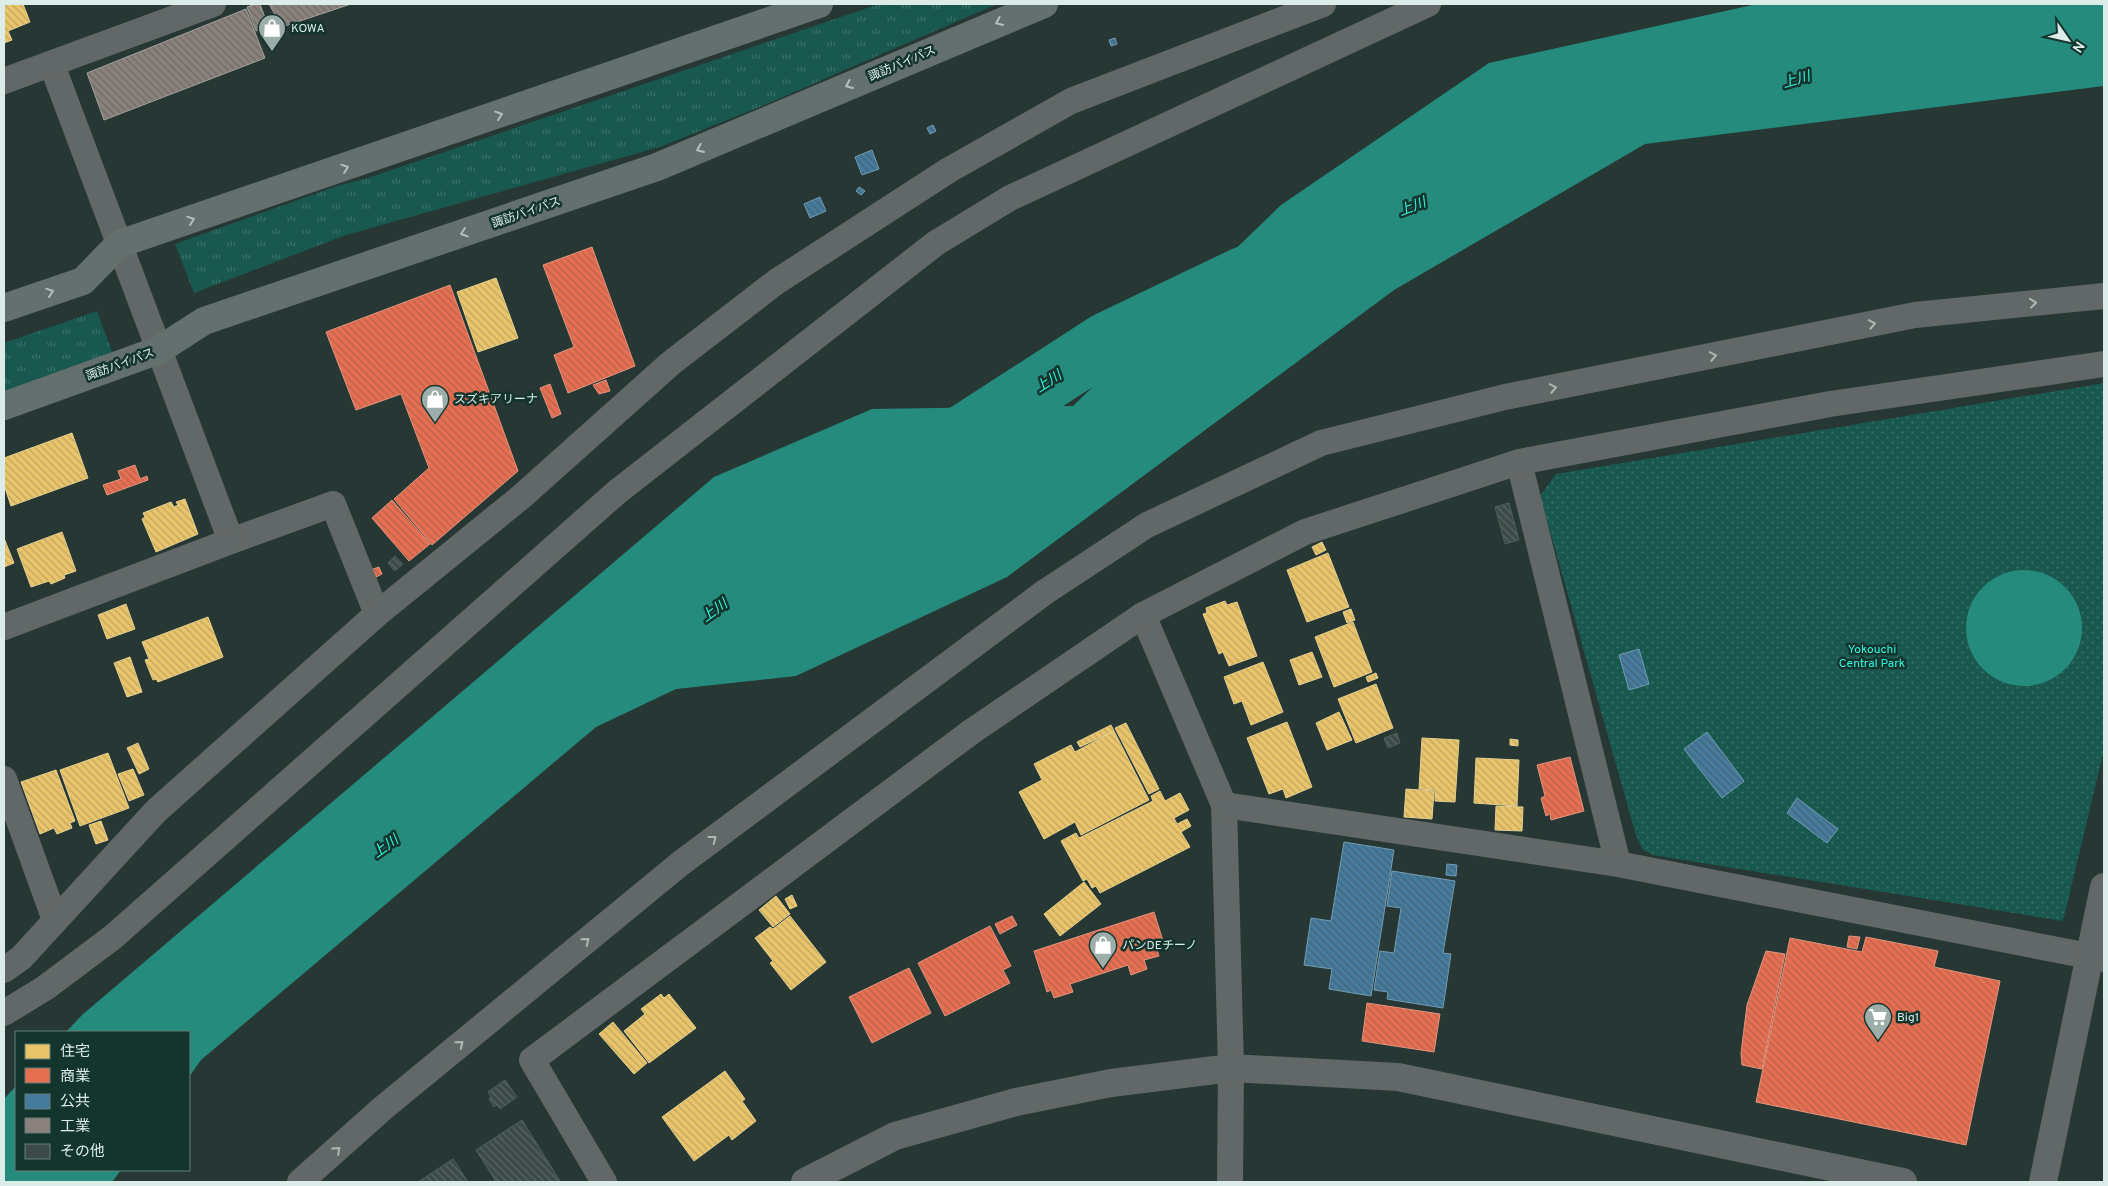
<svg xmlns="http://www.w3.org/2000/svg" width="2108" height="1186" viewBox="0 0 2108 1186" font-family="Overpass,'Noto Sans JP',sans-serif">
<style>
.grass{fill:url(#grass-tufts)}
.park{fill:url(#park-dots)}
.water{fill:#258c7d}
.homes{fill:url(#homes-back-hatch);stroke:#e5d090}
.shops{fill:url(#shops-back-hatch);stroke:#e4957f}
.public{fill:url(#public-back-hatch);stroke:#729db4}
.industry{fill:url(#industry-back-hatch);stroke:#a3a19d}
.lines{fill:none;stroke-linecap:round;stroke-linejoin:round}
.river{stroke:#258c7d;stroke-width:60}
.building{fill:url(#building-back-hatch);stroke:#4f5e5b}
.minor{stroke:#626867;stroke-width:26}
.tertiary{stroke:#626867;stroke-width:28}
.trunk{stroke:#64706e;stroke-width:28}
.oneway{stroke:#b2c1be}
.oneway2{stroke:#abb8b5}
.labels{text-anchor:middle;stroke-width:5;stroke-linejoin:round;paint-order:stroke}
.poi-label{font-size:12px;fill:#dcede9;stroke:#14342e;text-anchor:start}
.street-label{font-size:12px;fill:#dcede9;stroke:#14342e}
.park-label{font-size:12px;fill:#2efadf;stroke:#14342e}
.water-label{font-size:14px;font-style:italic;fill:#2efbe0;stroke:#14342e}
</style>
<defs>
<pattern id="grass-tufts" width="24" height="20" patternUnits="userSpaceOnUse" patternTransform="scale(1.25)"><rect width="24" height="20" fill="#18584f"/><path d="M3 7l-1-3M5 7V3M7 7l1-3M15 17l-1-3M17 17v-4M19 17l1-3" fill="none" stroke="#397068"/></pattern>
<pattern id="park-dots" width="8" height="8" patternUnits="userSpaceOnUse" patternTransform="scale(1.25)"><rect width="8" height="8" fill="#18584f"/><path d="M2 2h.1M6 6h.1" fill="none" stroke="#397068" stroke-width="1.8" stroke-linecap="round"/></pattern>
<pattern id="homes-back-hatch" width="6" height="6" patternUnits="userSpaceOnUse" patternTransform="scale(1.25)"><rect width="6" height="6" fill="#e9c46a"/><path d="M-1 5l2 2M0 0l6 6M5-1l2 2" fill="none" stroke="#bfa561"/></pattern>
<pattern id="shops-back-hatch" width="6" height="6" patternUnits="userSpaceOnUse" patternTransform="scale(1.25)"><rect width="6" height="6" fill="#e76f51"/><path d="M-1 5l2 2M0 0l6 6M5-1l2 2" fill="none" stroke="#b6634e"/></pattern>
<pattern id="public-back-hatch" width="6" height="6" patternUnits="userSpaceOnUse" patternTransform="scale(1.25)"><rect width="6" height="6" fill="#457b9d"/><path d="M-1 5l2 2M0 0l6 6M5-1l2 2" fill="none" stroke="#446476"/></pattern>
<pattern id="industry-back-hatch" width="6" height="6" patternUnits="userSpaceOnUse" patternTransform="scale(1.25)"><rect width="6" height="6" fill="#8a817c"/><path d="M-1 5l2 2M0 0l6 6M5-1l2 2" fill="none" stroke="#6d6a66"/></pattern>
<pattern id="building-back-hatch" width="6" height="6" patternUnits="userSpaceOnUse" patternTransform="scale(1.25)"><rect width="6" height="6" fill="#3c4b48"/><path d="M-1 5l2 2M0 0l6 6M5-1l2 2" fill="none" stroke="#586562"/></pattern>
</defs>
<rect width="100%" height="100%" fill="#263734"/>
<g class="grass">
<path d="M879,4H997L762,106L660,147L346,235L194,293L175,244L337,186L368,178Z"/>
<path d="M97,311L114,357L4,396V343Z"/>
</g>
<path class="park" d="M2104,383V750L2063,921L1653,855L1643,850L1636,835L1540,496L1556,474Z"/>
<g class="water">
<path d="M1757,4H2104V86L1645,144L1394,290L1007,577L796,676L676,689L596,727L201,1060L189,1077V1032H66L82,1015L714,477L872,409L1073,406L1281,205L1489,63Z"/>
<circle cx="2024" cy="628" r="58"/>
<path d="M16,1086V1170H121L112,1182H4V1099Z"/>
</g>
<g class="homes">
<path d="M4,4H23L30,22L8,31L12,40L4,43Z"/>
<path d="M496,278L518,338L478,352L457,292Z"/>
<path d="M72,433L88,478L11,506L4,485V458Z"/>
<path d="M185,499L198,534L156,552L142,519L145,517L143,513L171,502L174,507L178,505L176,502Z"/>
<path d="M62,532L76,571L64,575L65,578L51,584L49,581L31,587L17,549Z"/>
<path d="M4,538L14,563L4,567Z"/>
<path d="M1322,542L1326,550L1316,555L1312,547Z"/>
<path d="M1328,553L1349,607L1307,622L1287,570Z"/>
<path d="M1225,601L1227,605L1237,602L1257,656L1229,666L1223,652L1219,654L1203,614L1207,613L1206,608Z"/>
<path d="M126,604L135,629L107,639L98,615Z"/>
<path d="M1351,609L1355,620L1347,623L1343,612Z"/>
<path d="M208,617L223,657L158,682L156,679L153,680L145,660L149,659L142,642Z"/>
<path d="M1353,622L1372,672L1334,687L1315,637Z"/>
<path d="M1312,652L1322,677L1299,685L1290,660Z"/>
<path d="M130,657L142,692L127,697L114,663Z"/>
<path d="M1263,662L1283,712L1251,725L1242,701L1234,704L1224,677Z"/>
<path d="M1376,673L1378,678L1368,682L1366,677Z"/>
<path d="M1376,684L1393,728L1356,743L1338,699Z"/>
<path d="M1339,712L1352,740L1327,750L1316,723Z"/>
<path d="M1287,722L1312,787L1286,798L1283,789L1269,794L1247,738Z"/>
<path d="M1126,723L1159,789L1149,794L1115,728Z"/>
<path d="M1111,725L1114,731L1080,747L1077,742Z"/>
<path d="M1114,731L1149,800L1081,835L1075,822L1044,839L1019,792L1042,780L1034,764L1071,745L1075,752Z"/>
<path d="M1422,738L1459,740L1455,802L1435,801V790L1419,789Z"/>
<path d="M1510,739L1518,740V746L1510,745Z"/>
<path d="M138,743L149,769L139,774L127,748Z"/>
<path d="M108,753L129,808L80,826L60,770Z"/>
<path d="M1476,758L1519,760L1517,806L1474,803Z"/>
<path d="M133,769L144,795L129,801L118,774Z"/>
<path d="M56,770L75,821L70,823L72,828L57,834L54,828L40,834L21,782Z"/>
<path d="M1406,789L1434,791L1432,819L1404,817Z"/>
<path d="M1160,791L1165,801L1180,793L1189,810L1174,818L1177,824L1187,819L1191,826L1181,832L1190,847L1100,893L1096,886L1092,888L1087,879L1083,881L1061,841L1076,833L1079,838L1153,801L1151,796Z"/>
<path d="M1496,806L1523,807L1522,831L1495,830Z"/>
<path d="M101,821L108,840L96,844L89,825Z"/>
<path d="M1084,882L1101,904L1060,936L1044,914Z"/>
<path d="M792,895L797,906L790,909L785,899Z"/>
<path d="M776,896L790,914L773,927L759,910Z"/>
<path d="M790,916L826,962L791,990L770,963L773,961L755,938L770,927L773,929Z"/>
<path d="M661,994L664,998L669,994L696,1028L649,1063L624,1031L645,1014L641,1009Z"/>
<path d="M613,1022L647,1063L634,1074L599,1034Z"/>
<path d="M725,1071L745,1099L742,1101L756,1121L732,1140L729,1135L694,1161L662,1117Z"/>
</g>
<g class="shops">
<path d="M592,247L635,366L568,393L554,355L574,347L543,265Z"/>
<path d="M450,285L518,471L432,545L394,499L429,468L401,394L356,410L326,332Z"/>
<path d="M606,380L610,391L599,394L593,385Z"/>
<path d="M550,384L561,414L552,418L540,388Z"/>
<path d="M135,465L140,479L147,476L148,480L107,495L103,485L121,479L118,471Z"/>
<path d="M392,500L430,544L409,561L372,518Z"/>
<path d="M379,567L382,574L376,577L373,569Z"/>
<path d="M1570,757L1584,811L1551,820L1550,814L1546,816L1541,798L1545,796L1537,765Z"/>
<path d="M1154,912L1163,941L1155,943L1159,956L1144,960L1147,969L1131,975L1128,965L1070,984L1073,992L1054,998L1051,990L1047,992L1034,951Z"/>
<path d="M1012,916L1017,925L1000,934L995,924Z"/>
<path d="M990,926L1011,966L1003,970L1010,983L945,1016L918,963Z"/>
<path d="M1849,936L1860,937L1857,949L1847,947Z"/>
<path d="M1866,937L1938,951L1934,967L2000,981L1966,1145L1756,1102L1790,938L1862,952Z"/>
<path d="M1766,951L1785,954L1762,1069L1742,1065L1741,1053L1747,1005Z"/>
<path d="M909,968L931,1013L872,1043L849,997Z"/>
<path d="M1367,1003L1440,1014L1434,1052L1362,1041Z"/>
</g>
<g class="public">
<path d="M1115,38L1117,44L1111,46L1109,40Z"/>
<path d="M933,125L936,131L930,134L927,128Z"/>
<path d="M872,150L879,169L862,175L855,157Z"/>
<path d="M859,187L865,191L861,195L856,191Z"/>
<path d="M820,197L826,211L810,218L804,204Z"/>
<path d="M1639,649L1649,684L1629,690L1619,655Z"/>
<path d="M1707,732L1744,781L1722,798L1684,749Z"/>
<path d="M1797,798L1838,829L1827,843L1787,813Z"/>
<path d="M1344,842L1394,850L1371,996L1329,989L1332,969L1304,965L1311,918L1331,921Z"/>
<path d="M1447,864L1457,865L1456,876L1446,875Z"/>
<path d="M1392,871L1455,881L1443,953L1451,954L1443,1008L1387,999L1388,992L1374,990L1380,951L1394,953L1401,908L1387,906Z"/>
</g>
<g class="industry">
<path d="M256,4H260L268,26L256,31L247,7Z"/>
<path d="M269,4H351L282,27Z"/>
<path d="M246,9L265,58L104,120L87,73Z"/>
</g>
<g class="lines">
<path class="river" d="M937,452L1107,342L1245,276"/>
</g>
<g class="building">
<path d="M1509,503L1519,540L1505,544L1495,507Z"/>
<path d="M395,556L403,564L395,571L388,563Z"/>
<path d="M1397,733L1400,743L1388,748L1384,738Z"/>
<path d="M505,1080L517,1097L500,1109L497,1105L494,1107L489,1099L491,1097L488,1092Z"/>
<path d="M522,1120L560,1181L558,1182H492L495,1180L476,1150Z"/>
<path d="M453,1159L468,1182H418Z"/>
</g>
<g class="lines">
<g class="minor">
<path d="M52,65L231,541L333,504L377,614"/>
<path d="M4,81L213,4"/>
<path d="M1519,462L1618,864"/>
<path d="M1143,615L1224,805L1231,1068L1230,1182"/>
<path d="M4,627L231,541"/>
<path d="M4,779L55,920"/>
<path d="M1224,805L1618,864L2104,959"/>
<path d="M4,970L21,958L156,811L377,614L521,497L671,363L776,282L949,170L1071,101L1323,4"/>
<path d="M4,1013L45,988L113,937L617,492L936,243L1010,198L1428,4"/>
<path d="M300,1182L383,1108L681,863L1045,592L1147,525L1321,443L1505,397L1915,315L2104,296"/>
<path d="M604,1182L532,1060L971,732L1143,615L1305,532L1519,462L1830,404L2104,364"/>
</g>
<g class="tertiary">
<path d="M805,1182L895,1136L1016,1102L1111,1083L1231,1068L1398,1077L1903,1182"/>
<path d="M2043,1182L2104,887"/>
</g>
<g class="trunk">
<path d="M4,308L83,281L119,244L819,4"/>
<path d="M4,406L159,350L204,321L657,167L1044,4"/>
</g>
</g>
<defs><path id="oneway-chevron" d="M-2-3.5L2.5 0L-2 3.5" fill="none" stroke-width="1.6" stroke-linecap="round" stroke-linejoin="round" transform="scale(1.25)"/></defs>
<g class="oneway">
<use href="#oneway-chevron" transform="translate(999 22) rotate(157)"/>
<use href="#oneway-chevron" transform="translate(849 85) rotate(157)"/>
<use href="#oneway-chevron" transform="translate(499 115) rotate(-19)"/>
<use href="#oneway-chevron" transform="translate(700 149) rotate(157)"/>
<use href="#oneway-chevron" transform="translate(345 168) rotate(-19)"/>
<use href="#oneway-chevron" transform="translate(191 220) rotate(-19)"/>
<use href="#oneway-chevron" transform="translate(464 233) rotate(161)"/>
<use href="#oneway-chevron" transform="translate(50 292) rotate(-19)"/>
</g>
<g class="oneway2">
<use href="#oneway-chevron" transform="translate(2033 303) rotate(-6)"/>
<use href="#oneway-chevron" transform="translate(1872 324) rotate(-11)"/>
<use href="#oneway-chevron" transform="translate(1713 356) rotate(-11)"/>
<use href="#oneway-chevron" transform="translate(1553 388) rotate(-11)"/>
<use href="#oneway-chevron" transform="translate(713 839) rotate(-37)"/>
<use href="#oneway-chevron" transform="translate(586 941) rotate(-39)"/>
<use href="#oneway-chevron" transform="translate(460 1044) rotate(-39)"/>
<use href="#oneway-chevron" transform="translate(337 1150) rotate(-42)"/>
</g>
<defs>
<g id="shop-pin" transform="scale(1.4375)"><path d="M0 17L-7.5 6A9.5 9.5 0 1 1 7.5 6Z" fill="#9cadaa" stroke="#14342e"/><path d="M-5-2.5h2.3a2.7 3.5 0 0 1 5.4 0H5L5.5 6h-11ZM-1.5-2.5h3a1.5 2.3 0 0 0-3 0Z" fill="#fff"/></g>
<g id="supermarket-pin" transform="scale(1.4375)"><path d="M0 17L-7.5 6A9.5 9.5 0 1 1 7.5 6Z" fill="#9cadaa" stroke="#14342e"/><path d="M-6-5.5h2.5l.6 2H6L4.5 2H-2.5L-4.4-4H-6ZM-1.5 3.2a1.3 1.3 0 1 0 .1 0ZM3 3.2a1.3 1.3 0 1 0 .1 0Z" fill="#fff"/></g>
</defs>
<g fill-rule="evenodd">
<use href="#shop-pin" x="272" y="28"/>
<use href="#shop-pin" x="435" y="399"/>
<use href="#shop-pin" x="1103" y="945"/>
<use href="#supermarket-pin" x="1878" y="1017"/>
</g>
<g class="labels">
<g class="poi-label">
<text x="291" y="32">KOWA</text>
<text x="454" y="403">スズキアリーナ</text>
<text x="1122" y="949">パンDEチーノ</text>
<text x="1897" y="1021">Big1</text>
</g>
<g class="street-label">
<text transform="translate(902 63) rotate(-23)" y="4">諏訪バイパス</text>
<text transform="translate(526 212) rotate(-19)" y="4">諏訪バイパス</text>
<text transform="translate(120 364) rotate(-20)" y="4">諏訪バイパス</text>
</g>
<g class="park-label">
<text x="1872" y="653">Yokouchi<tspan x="1872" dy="14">Central Park</tspan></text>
</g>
<g class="water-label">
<text transform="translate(1796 79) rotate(-16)" y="5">上川</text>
<text transform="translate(1412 206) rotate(-21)" y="5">上川</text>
<text transform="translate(1048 381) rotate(-33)" y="5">上川</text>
<text transform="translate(714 610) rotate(-36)" y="5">上川</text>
<text transform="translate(385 846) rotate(-36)" y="5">上川</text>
</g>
</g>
<rect width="2108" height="1186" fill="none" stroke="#dcede9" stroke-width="10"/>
<rect x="15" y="1031" width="175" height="140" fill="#14342e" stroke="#647e79"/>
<rect x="25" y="1044" width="25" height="15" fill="#e9c46a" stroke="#647e79"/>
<text x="60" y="1056" font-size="15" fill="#dcede9">住宅</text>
<rect x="25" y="1068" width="25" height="15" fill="#e76f51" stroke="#647e79"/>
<text x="60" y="1081" font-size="15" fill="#dcede9">商業</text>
<rect x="25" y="1094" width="25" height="15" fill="#457b9d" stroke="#647e79"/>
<text x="60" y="1106" font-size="15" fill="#dcede9">公共</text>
<rect x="25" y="1118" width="25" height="15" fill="#8a817c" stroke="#647e79"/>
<text x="60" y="1131" font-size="15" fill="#dcede9">工業</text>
<rect x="25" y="1144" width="25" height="15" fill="#3c4b48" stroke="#647e79"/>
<text x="60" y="1156" font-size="15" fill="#dcede9">その他</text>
<g transform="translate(2068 40) rotate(124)" stroke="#14342e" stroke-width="4" paint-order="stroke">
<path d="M0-4L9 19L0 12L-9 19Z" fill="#dcede9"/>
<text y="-8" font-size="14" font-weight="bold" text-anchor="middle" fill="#dcede9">N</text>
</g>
</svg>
